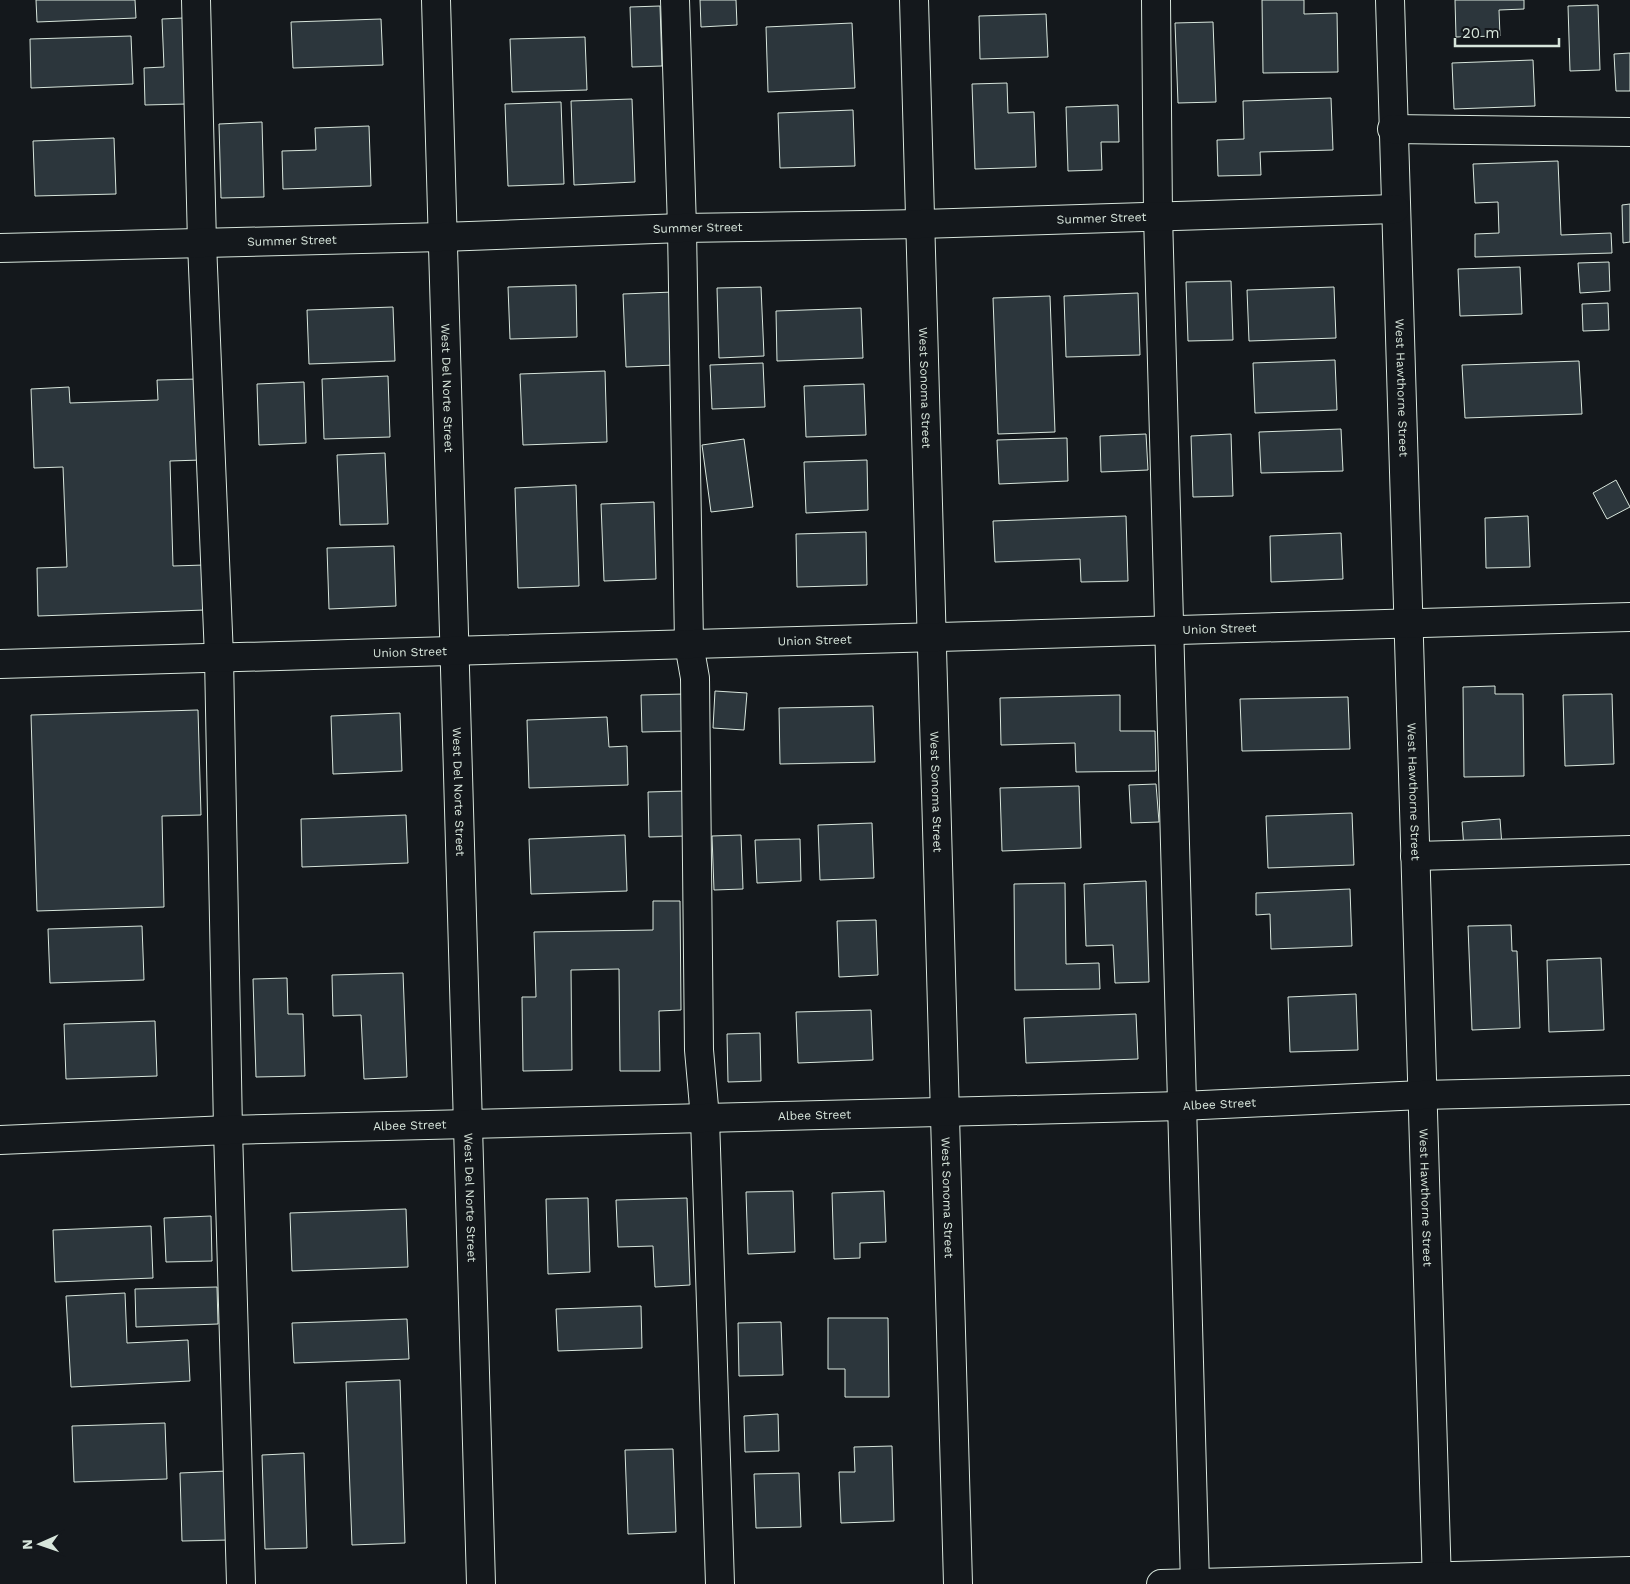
<svg xmlns="http://www.w3.org/2000/svg" width="1630" height="1584" viewBox="0 0 1630 1584" font-family="'Work Sans',sans-serif">
<style>
.building{fill:#2c363c;stroke:#d8e6dc}
.lines{fill:none;stroke-linecap:round;stroke-linejoin:round}
.minor-casing{stroke:#d8e6dc;stroke-width:30}
.minor{stroke:#14181c;stroke-width:28}
.labels{text-anchor:middle;stroke-width:4;stroke-linejoin:round;paint-order:stroke}
.street-label{font-size:12px;fill:#d8e6dc;stroke:#14181c}
</style>
<rect width="100%" height="100%" fill="#14181c"/>
<g class="building">
<path d="M36,0H135L136,18L37,22Z"/>
<path d="M700,0H736L737,25L701,27Z"/>
<path d="M1262,0H1304V14L1337,13L1338,72L1263,73Z"/>
<path d="M1455,0H1524V9L1499,10L1500,36L1456,37Z"/>
<path d="M1598,5L1600,70L1570,71L1568,6Z"/>
<path d="M660,6L662,66L632,67L630,7Z"/>
<path d="M1046,14L1048,57L980,59L979,16Z"/>
<path d="M183,18L186,104L145,105L144,68L164,67L162,19Z"/>
<path d="M381,19L383,65L293,68L291,22Z"/>
<path d="M1213,22L1216,102L1178,103L1175,23Z"/>
<path d="M852,23L855,88L768,92L766,27Z"/>
<path d="M131,36L133,84L31,88L30,39Z"/>
<path d="M585,37L587,90L512,92L510,39Z"/>
<path d="M1630,53V91H1616L1614,54Z"/>
<path d="M1533,60L1535,106L1454,109L1452,63Z"/>
<path d="M1007,83L1008,113L1034,112L1036,167L975,169L972,84Z"/>
<path d="M1331,98L1333,150L1260,152L1261,175L1218,176L1217,140L1244,139L1243,101Z"/>
<path d="M632,99L635,182L574,185L571,101Z"/>
<path d="M561,102L564,184L508,186L505,104Z"/>
<path d="M1118,105L1119,142H1101L1102,170L1068,171L1066,107Z"/>
<path d="M853,110L855,166L780,168L778,113Z"/>
<path d="M262,122L264,197L221,198L219,124Z"/>
<path d="M369,126L371,186L283,189L282,151L316,150L315,128Z"/>
<path d="M114,138L116,194L35,196L33,141Z"/>
<path d="M1558,161L1561,235L1611,233L1612,253L1475,257V234L1499,233L1498,202L1475,203L1473,164Z"/>
<path d="M1630,204V242L1623,243L1622,205Z"/>
<path d="M1609,262L1610,291L1580,293L1578,263Z"/>
<path d="M1520,267L1522,314L1460,316L1458,269Z"/>
<path d="M1231,281L1233,340L1188,341L1186,282Z"/>
<path d="M576,285L577,337L510,339L508,287Z"/>
<path d="M761,287L764,356L719,358L717,288Z"/>
<path d="M1334,287L1336,338L1249,341L1247,290Z"/>
<path d="M673,292L675,365L626,367L623,294Z"/>
<path d="M1138,293L1140,355L1066,357L1064,296Z"/>
<path d="M1050,296L1055,432L998,434L993,298Z"/>
<path d="M1608,303L1609,330L1583,331L1582,304Z"/>
<path d="M393,307L395,361L309,364L307,310Z"/>
<path d="M861,308L863,358L777,361L776,311Z"/>
<path d="M1335,360L1337,410L1255,413L1253,363Z"/>
<path d="M1579,361L1582,414L1465,418L1462,365Z"/>
<path d="M763,363L765,407L712,409L710,365Z"/>
<path d="M605,371L607,442L523,445L520,374Z"/>
<path d="M388,376L390,437L324,439L322,379Z"/>
<path d="M198,379L201,460L170,461L173,566L204,565L205,610L38,616L37,568L67,567L63,467L34,468L31,389L69,387L70,403L158,400L157,380Z"/>
<path d="M304,382L306,443L259,445L257,384Z"/>
<path d="M864,384L866,435L806,437L804,386Z"/>
<path d="M1341,429L1343,471L1261,473L1259,432Z"/>
<path d="M1146,434L1148,470L1101,472L1100,436Z"/>
<path d="M1231,434L1233,496L1193,497L1191,436Z"/>
<path d="M1067,438L1068,481L999,484L997,440Z"/>
<path d="M744,439L753,507L711,512L702,445Z"/>
<path d="M385,453L388,524L340,525L337,455Z"/>
<path d="M867,460L868,510L806,513L804,462Z"/>
<path d="M1616,480L1630,507L1607,519L1593,493Z"/>
<path d="M576,485L579,586L518,588L515,488Z"/>
<path d="M654,502L656,579L604,581L601,504Z"/>
<path d="M1126,516L1128,581L1081,582L1080,559L995,562L993,521Z"/>
<path d="M1528,516L1530,567L1486,568L1485,518Z"/>
<path d="M866,532L867,585L797,587L796,534Z"/>
<path d="M1341,533L1343,579L1271,582L1270,536Z"/>
<path d="M394,546L396,606L329,609L327,548Z"/>
<path d="M1495,686V694H1523L1524,776L1464,777L1463,687Z"/>
<path d="M715,691L747,693L744,730L713,728Z"/>
<path d="M685,694V731L642,732L641,695Z"/>
<path d="M1612,694L1614,764L1565,766L1563,695Z"/>
<path d="M1120,695V731H1155L1156,771L1076,772L1075,743L1001,745L1000,698Z"/>
<path d="M1348,697L1350,749L1242,751L1240,699Z"/>
<path d="M873,706L875,762L780,764L779,708Z"/>
<path d="M198,710L201,815L162,816L164,907L37,911L31,715Z"/>
<path d="M400,713L402,771L333,774L331,716Z"/>
<path d="M607,717L609,747L627,746L628,785L529,788L527,720Z"/>
<path d="M1156,784L1159,822L1131,823L1129,785Z"/>
<path d="M1079,786L1081,848L1002,851L1000,788Z"/>
<path d="M685,791L687,836L649,837L648,792Z"/>
<path d="M1352,813L1354,865L1268,868L1266,816Z"/>
<path d="M406,815L408,863L302,867L301,819Z"/>
<path d="M1500,819L1502,846L1464,848L1462,822Z"/>
<path d="M872,823L874,878L820,880L818,825Z"/>
<path d="M625,835L627,891L531,894L529,839Z"/>
<path d="M741,835L743,889L714,890L712,836Z"/>
<path d="M800,839L801,881L757,883L755,840Z"/>
<path d="M1146,881L1149,982L1115,983L1113,945L1086,946L1084,884Z"/>
<path d="M1065,883L1066,964L1099,963L1100,989L1015,990L1014,884Z"/>
<path d="M1350,889L1352,946L1271,949L1270,914L1256,915V893Z"/>
<path d="M653,901H680L681,1010L659,1011L660,1071H620L619,969L571,970L572,1070L523,1071L522,997H536L534,932L653,930Z"/>
<path d="M876,920L878,975L839,977L837,921Z"/>
<path d="M1511,925L1512,951H1517L1520,1028L1472,1030L1468,926Z"/>
<path d="M142,926L144,980L50,983L48,929Z"/>
<path d="M1601,958L1604,1030L1549,1032L1547,960Z"/>
<path d="M403,973L407,1077L364,1079L361,1015L333,1016L332,975Z"/>
<path d="M287,978L288,1014H303L305,1076L256,1077L253,979Z"/>
<path d="M1356,994L1358,1050L1290,1052L1288,997Z"/>
<path d="M871,1010L873,1060L798,1063L796,1012Z"/>
<path d="M1136,1014L1138,1059L1026,1063L1024,1018Z"/>
<path d="M155,1021L157,1076L66,1079L64,1024Z"/>
<path d="M760,1033L761,1081L728,1082L727,1034Z"/>
<path d="M793,1191L795,1252L748,1254L746,1192Z"/>
<path d="M884,1191L886,1242L860,1243V1258L834,1259L832,1193Z"/>
<path d="M588,1198L590,1272L548,1274L546,1199Z"/>
<path d="M687,1198L690,1285L655,1287L653,1246L618,1247L616,1200Z"/>
<path d="M406,1209L408,1267L292,1271L290,1213Z"/>
<path d="M211,1216L212,1261L166,1262L164,1218Z"/>
<path d="M151,1226L153,1278L55,1282L53,1230Z"/>
<path d="M217,1287L218,1324L136,1327L135,1289Z"/>
<path d="M125,1293L127,1343L188,1340L190,1381L71,1387L66,1296Z"/>
<path d="M641,1306L642,1348L558,1351L556,1309Z"/>
<path d="M828,1318H888L889,1397H845V1369H828Z"/>
<path d="M407,1319L409,1359L294,1363L292,1323Z"/>
<path d="M781,1322L783,1375L739,1376L738,1323Z"/>
<path d="M400,1380L405,1543L352,1545L346,1382Z"/>
<path d="M778,1414L779,1451L745,1452L744,1416Z"/>
<path d="M165,1423L167,1479L74,1482L72,1426Z"/>
<path d="M892,1446L894,1521L841,1523L839,1472H855L854,1447Z"/>
<path d="M673,1449L676,1532L628,1534L625,1450Z"/>
<path d="M304,1453L307,1548L265,1549L262,1455Z"/>
<path d="M227,1471L229,1540L182,1541L180,1473Z"/>
<path d="M799,1473L801,1527L756,1528L754,1474Z"/>
</g>
<g class="lines">
<g class="minor-casing">
<g id="minor">
<path d="M196,0L202,243L219,657L228,1130L241,1584"/>
<path id="s1" d="M436,0L481,1584"/>
<path d="M675,0L682,228L689,644L695,678L699,1050L705,1118L720,1584"/>
<path id="s2" d="M914,0L958,1584"/>
<path d="M1156,0L1158,215L1195,1584"/>
<path id="s3" d="M1390,0L1437,1584"/>
<path d="M1392,129L1630,132"/>
<path id="s4" d="M0,248L442,237L682,228L921,224L1395,209"/>
<path id="s5" d="M0,664L1630,617"/>
<path d="M1415,856L1630,850"/>
<path id="s6" d="M0,1140L228,1130L1181,1106L1422,1095L1630,1090"/>
<path d="M1161,1584L1630,1571"/>
</g>
</g>
<use href="#minor" class="minor"/>
</g>
<g class="labels">
<g class="street-label">
<text dy="4" stroke="none"><textPath href="#s4" startOffset="1102">Summer Street</textPath></text>
<text dy="4" stroke="none"><textPath href="#s4" startOffset="698">Summer Street</textPath></text>
<text dy="4" stroke="none"><textPath href="#s4" startOffset="292">Summer Street</textPath></text>
<text dy="4" stroke="none"><textPath href="#s1" startOffset="388">West Del Norte Street</textPath></text>
<text dy="4" stroke="none"><textPath href="#s2" startOffset="388">West Sonoma Street</textPath></text>
<text dy="4" stroke="none"><textPath href="#s3" startOffset="388">West Hawthorne Street</textPath></text>
<text dy="4" stroke="none"><textPath href="#s5" startOffset="1220">Union Street</textPath></text>
<text dy="4" stroke="none"><textPath href="#s5" startOffset="815">Union Street</textPath></text>
<text dy="4" stroke="none"><textPath href="#s5" startOffset="410">Union Street</textPath></text>
<text dy="4" stroke="none"><textPath href="#s1" startOffset="792">West Del Norte Street</textPath></text>
<text dy="4" stroke="none"><textPath href="#s2" startOffset="792">West Sonoma Street</textPath></text>
<text dy="4" stroke="none"><textPath href="#s3" startOffset="792">West Hawthorne Street</textPath></text>
<text dy="4" stroke="none"><textPath href="#s6" startOffset="1220">Albee Street</textPath></text>
<text dy="4" stroke="none"><textPath href="#s6" startOffset="815">Albee Street</textPath></text>
<text dy="4" stroke="none"><textPath href="#s6" startOffset="410">Albee Street</textPath></text>
<text dy="4" stroke="none"><textPath href="#s1" startOffset="1198">West Del Norte Street</textPath></text>
<text dy="4" stroke="none"><textPath href="#s2" startOffset="1198">West Sonoma Street</textPath></text>
<text dy="4" stroke="none"><textPath href="#s3" startOffset="1198">West Hawthorne Street</textPath></text>
</g>
</g>
<g transform="translate(40 1544) rotate(268)" stroke="#14181c" stroke-width="4" paint-order="stroke">
<path d="M0-4L9 19L0 12L-9 19Z" fill="#d8e6dc"/>
<text y="-8" font-size="14" font-weight="bold" text-anchor="middle" fill="#d8e6dc">N</text>
</g>
<path d="M1455 38v8h104v-8" fill="none" stroke="#d8e6dc" stroke-width="2.5"/>
<text x="1462" y="38" font-size="15" fill="#d8e6dc" stroke="#14181c" stroke-width="4" paint-order="stroke">20 m</text>
</svg>
